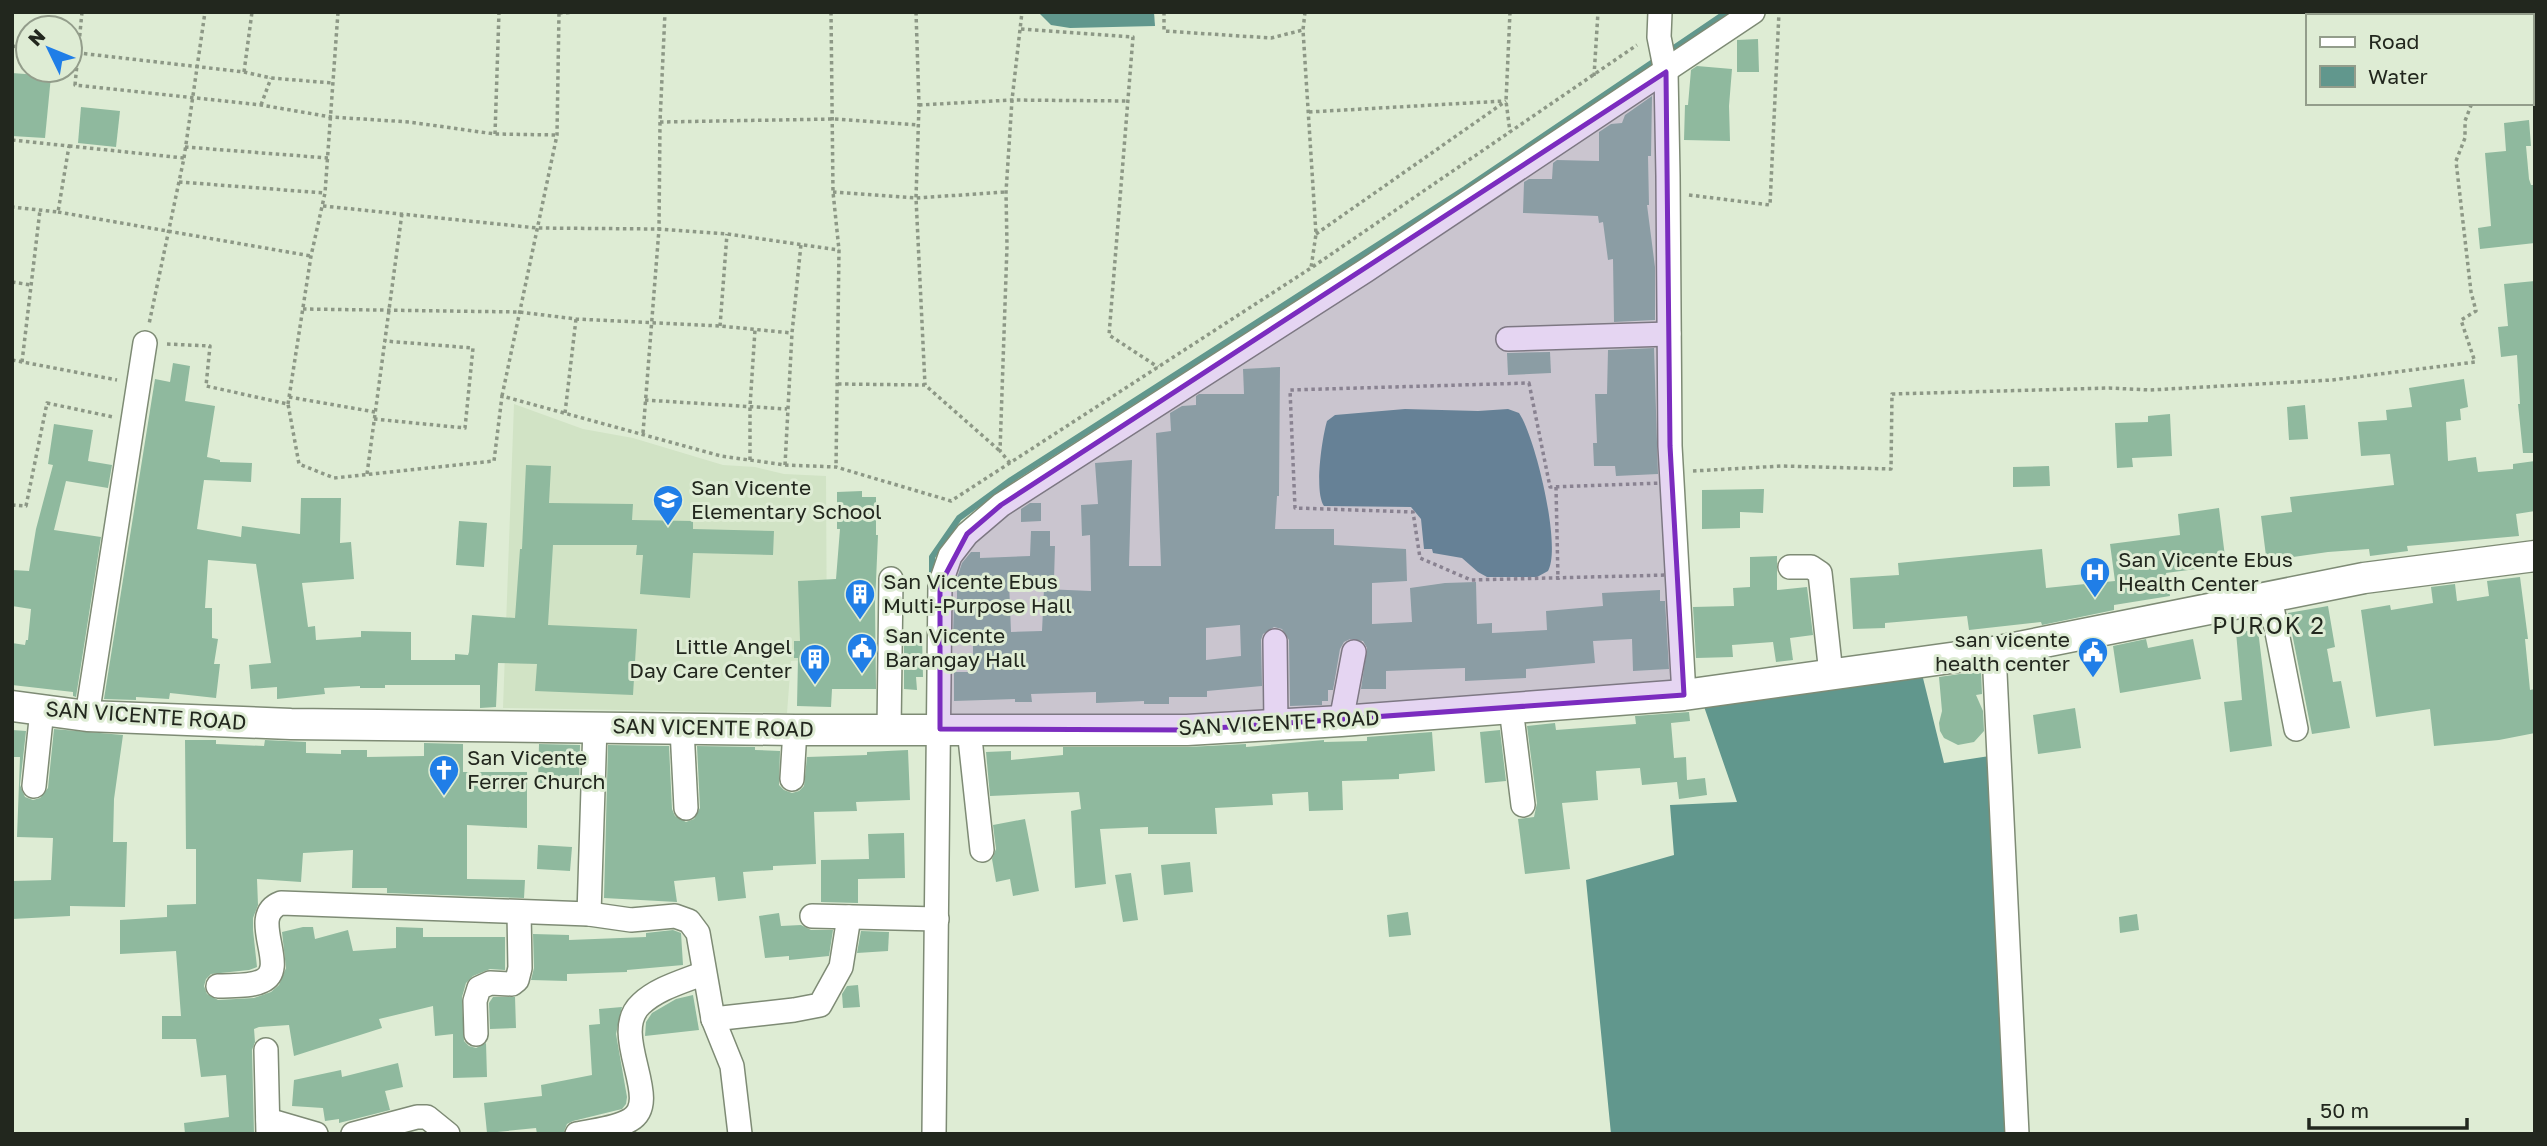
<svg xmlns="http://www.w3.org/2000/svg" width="2547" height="1146" viewBox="0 0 2547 1146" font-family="'Golos Text',sans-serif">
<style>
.built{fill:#d1e3c5}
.water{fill:#61978d}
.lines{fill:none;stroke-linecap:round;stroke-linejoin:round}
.stream{stroke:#61978d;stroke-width:6}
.building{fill:#8fb99e;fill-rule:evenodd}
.minor-casing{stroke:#7e8b75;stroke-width:26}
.tertiary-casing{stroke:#7e8b75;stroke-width:33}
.path{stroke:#8d9886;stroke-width:3.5;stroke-dasharray:3.5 3.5;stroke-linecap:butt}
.minor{stroke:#fff;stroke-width:23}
.tertiary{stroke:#fff;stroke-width:30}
.marked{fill:#7b2cbf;fill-opacity:0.2;stroke:#7b2cbf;stroke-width:5;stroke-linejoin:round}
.labels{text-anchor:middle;stroke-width:6;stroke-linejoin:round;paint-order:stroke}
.poi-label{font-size:21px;fill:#22271e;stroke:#deecd4;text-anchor:start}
.street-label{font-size:21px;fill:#22271e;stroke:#deecd4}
.neighbourhood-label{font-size:23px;letter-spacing:2px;fill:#22271e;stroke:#deecd4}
</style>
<rect width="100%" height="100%" fill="#deecd4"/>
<path class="built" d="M514,404L583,429L633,438L723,465L755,467L784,474L826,476L827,659L791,661L787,713L503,708Z"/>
<g class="water">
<path d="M1154,12L1155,26L1070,28L1051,25L1039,13Z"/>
<path d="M1405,409L1478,411L1508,409L1519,413C1535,436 1562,547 1548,571L1537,577H1487L1478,572L1462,558L1433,553L1432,549H1424L1421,519L1411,507L1324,506C1314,492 1322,438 1327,421L1335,415Z"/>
<path d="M1921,670L1944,763L1996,755L2013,1134H1611L1586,880L1674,855L1670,805L1737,802L1700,695Z"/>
</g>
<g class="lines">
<g class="stream">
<path d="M1671,50L1727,12"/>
<path d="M932,580V557L959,518L1011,480L1465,189L1656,60"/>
</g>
</g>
<g class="building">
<path d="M1758,39L1759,72H1737V40Z"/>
<path d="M1697,66L1732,69L1729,106L1730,141L1684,140L1685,105H1688L1691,70Z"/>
<path d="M12,73L51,76L45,138L12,136Z"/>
<path d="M1652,96L1651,156H1648L1649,205H1647L1655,267V320L1614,322L1613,259L1608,260L1603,222L1599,223L1598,216L1523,213L1524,182L1529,179H1552L1553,163L1557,160L1599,161V132L1611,124L1622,123L1625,115Z"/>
<path d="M81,107L120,111L116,147L78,143Z"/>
<path d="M2529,120L2531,146H2526L2529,179L2531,185H2535V243L2480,249L2478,228L2491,226L2485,153L2506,151L2504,123Z"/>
<path d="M2535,281V453H2523L2518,404H2520L2517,355L2501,357L2498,327L2508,326L2504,284Z"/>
<path d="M1654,348L1658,474L1616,476L1615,466H1594L1593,443H1597L1595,394H1607L1608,350Z"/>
<path d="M1550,352L1551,373L1508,375L1507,353Z"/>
<path d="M173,363L190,366L185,401L215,406L207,457L220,460V462L252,463L251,482L204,480L197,529L241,537L242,526L300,534L301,498H341L340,543L351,542L354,579L302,583L308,627L315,626L316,640L361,637V631L411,632V660H455V654L468,655L469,652L472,615L515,618L520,549H522L526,465L551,466L549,503L633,504L632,520L693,521V529L774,531L773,555L693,553L690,598L640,594L643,555H636L637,545H553L548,625L637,629L633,695L535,691L537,664L498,663L496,707L480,708V685H385V688H360V686L324,688L325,694L277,699V687L251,689L249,665L271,663L256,564L208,560L205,608H212V638L218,639L214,664H220L216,698L170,693L169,699L136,697V700L104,699L155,379L170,382Z"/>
<path d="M1280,367L1279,496H1277L1275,529H1334V545L1406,549L1407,581L1372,583V624L1412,622L1410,588L1445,583L1476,582L1477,624L1492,623V633L1547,630L1546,611L1603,606L1602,593L1660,590V601H1665L1669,669L1633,671L1632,639L1593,641L1595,663L1526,669V678L1465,681V668L1386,671V689H1361L1367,648L1363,641L1350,639L1344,642L1340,649L1333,690H1328V701H1322V705L1290,706L1289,640L1282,629L1274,627L1263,634L1261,640L1262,686L1207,691V697H1169V704H1144V701L1096,703V692L1031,694L1032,702H1015V699L954,701V672H973V639H953L954,599H957V578L962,563L971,552H980V558L1030,556L1031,531H1050V546H1055L1054,580L1009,582L1011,632L1042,631L1044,589L1091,591L1090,535L1082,536L1081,505L1098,504L1095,463L1132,460L1129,566H1161L1156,433L1171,431L1170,413L1182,406L1196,405V396L1199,394H1244L1243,369ZM1240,625L1241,656L1206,660V628Z"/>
<path d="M2464,379L2468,407L2460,409L2461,420L2446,422L2448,461L2476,457L2478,472L2513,469V464L2535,461V511L2516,514L2519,536L2407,546L2408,551L2370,556L2369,549L2328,552L2293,557V560L2267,564L2261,516L2292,512L2290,497L2394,485L2390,454L2361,456L2358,422L2387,420L2386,410L2412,407L2409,388Z"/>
<path d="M2305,405L2308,439L2289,440L2287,407Z"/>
<path d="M2170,414L2172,456L2132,458L2133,467L2117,468L2115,423L2148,422V416Z"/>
<path d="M54,424L93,430L88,461L112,465L108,488L66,481L54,530L101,537L76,697L73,696V692L12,685V643L25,645L26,640H28L31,609L12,606V570L29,571L36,529L53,465L48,464Z"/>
<path d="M2049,466L2050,486L2013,487V467Z"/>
<path d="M1764,489L1763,513L1740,512V528L1702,529V490Z"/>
<path d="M862,491V497H876V535H878L875,604L876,689H832L831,707L797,706L798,658H794V641H800L798,581L836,579L840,529H837V492Z"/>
<path d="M1030,503H1041V521L1021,522V509Z"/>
<path d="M2219,508L2226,565L2166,573L2170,596L2114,605V610L2042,625L2041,622L1969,630L1967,616L1885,623V628L1853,629L1850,578L1899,575L1898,563L2042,549L2046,588L2115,581L2110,544L2180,535L2178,514Z"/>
<path d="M459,521L487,523L484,567L456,565Z"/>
<path d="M1777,556V590L1807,587L1813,635L1790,638L1793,660L1776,662L1773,642L1732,645L1733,657L1696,658L1693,607L1734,606L1733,588L1750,587V557Z"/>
<path d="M2520,577L2528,639H2525L2530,690L2535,689V733L2499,740L2434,746L2430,709L2376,717L2361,610L2390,605L2391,610L2433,603L2431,587L2455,584L2457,601L2489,596L2487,581Z"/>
<path d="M2328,606L2335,647L2327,649L2333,682L2341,681L2350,728L2312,734L2288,613Z"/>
<path d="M2258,630L2272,746L2230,752L2224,702L2242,700L2236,632Z"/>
<path d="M904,635H922L923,677H916L917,690L904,689Z"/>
<path d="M2146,639L2148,648L2193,639L2201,679L2120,693L2113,646Z"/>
<path d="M1981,671L1982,694L1976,695L1983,711L1984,731L1974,742L1958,745L1944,738L1940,731L1939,723L1942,711L1939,677Z"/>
<path d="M2075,708L2081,748L2038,754L2033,715Z"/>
<path d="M1689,712L1690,721L1671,723L1674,758L1686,757L1687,780L1705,778L1707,795L1679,799L1677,782L1642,785L1640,768L1596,771L1598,800L1562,803L1570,869L1525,874L1518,819L1534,817L1537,803L1527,726L1555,723L1556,730L1636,724L1635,716Z"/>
<path d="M54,729L123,735L114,799L113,842H127L125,907L70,906V916L12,919V881L51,880L53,838L17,837L20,757H12V730L26,731L20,785L25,797L33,800L40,798L48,788Z"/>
<path d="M1500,730L1506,781L1485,783L1480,732Z"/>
<path d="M1432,732L1435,771L1399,774V779L1342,781L1343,810L1309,811L1308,792L1272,794L1273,805L1215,808L1217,834H1148V827L1100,829L1106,884L1075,888L1071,811L1081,809L1079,792L990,796L986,752L1011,751V760L1063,755V747H1188L1246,744V747L1324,740V742L1367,741V737Z"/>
<path d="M185,740H216V744L264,746L265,740L306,742V753L341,754V750H367V757L424,756V743L463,744V772H527V828L467,825V879L525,880L524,898L387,893V888H352L353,850L303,853L301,882L257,879L258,905L253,918V930L257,967L249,970L211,974L206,979L204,986L207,994L218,1000L254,998L271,992L279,985L286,968L282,932L303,927H313L315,939L348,930L353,951L396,948V927L423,928V937H505V970L490,969L473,976L466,983L462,997L464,1041L469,1046L476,1048L486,1043L487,1077L453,1078V1034L435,1036L433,1006L379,1019L382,1028L294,1056L289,1025L259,1027L254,1029L255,1042L252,1050L254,1134H185L184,1123L229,1117L226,1075L201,1077L196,1039H162V1016H181L176,951L120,954V920L167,917V905L196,904V849H186Z"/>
<path d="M539,744L580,745L579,784L538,783Z"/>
<path d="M608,745L669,746L672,809L675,816L686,822L694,819L700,808L697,746L755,747V750L780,751L779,785L784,790L792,793L799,791L804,786L807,757L867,755V752L908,750L910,800L856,802L857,811L814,812L816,864L773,866V870L743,872L746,898L718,901L715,877L674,881L677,902L604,898Z"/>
<path d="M1025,819L1039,891L1013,896L1010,879L996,882L992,859L996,849L993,825Z"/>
<path d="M904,833L905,878L858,879V903L821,902V860L869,859L868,834Z"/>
<path d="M538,845L572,847L570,871L537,869Z"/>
<path d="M1190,862L1193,892L1164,895L1161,865Z"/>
<path d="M1131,873L1138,920L1123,922L1115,875Z"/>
<path d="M1408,912L1411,935L1389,937L1387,915Z"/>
<path d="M779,913L781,926L801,925L811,930H833L829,956L789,960V956L765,958L759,916Z"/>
<path d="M2137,914L2139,930L2120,933L2119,917Z"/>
<path d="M673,930L681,933L683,965L627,970V972L567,974V981L531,980L534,968L533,934L569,935V940L646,937V933Z"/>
<path d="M861,931L889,932L888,951L857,953Z"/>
<path d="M858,985L860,1007L843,1008L842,994L847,986Z"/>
<path d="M693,995L699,1030L645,1036L646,1022L652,1013L676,999Z"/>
<path d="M493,997H515L516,1028L490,1029L489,1003Z"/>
<path d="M622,1007L616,1034L627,1097L626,1104L622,1109L573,1121L567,1124L563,1134H537L536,1128L487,1133L484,1103L542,1096L541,1085L592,1075L589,1025L600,1024L599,1009Z"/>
<path d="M398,1063L403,1087L385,1091L390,1110L339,1123V1119L325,1121L323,1108L292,1106L294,1080L341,1070L342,1077Z"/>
</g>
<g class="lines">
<g class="minor-casing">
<g id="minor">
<path d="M1660,12L1659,37L1666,72L1668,176L1670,446L1684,695"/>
<path d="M1508,339L1669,334"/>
<path d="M1790,567H1811L1820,573L1831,674"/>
<path d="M2270,597L2296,729"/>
<path d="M1275,641L1276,725"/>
<path d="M1994,652L2017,1134"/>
<path d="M1511,708L1523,805"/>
<path d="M87,716L145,343"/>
<path d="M1341,721L1354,652"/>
<path d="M682,729L686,808"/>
<path d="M969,729L982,850"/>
<path d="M889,730L891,579"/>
<path d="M792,779L795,730"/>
<path d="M34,786L42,710"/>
<path d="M589,914L595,726"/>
<path d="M812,916L937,919"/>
<path d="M218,986C231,985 250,987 262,981C291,968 246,916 281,903L589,914L631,920L675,916L689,921L698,933L713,1019L732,1066L740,1134"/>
<path d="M713,1019L794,1010L820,1005L841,967L849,917"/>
<path d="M476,1034L475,1001L479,988L490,983L512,984L517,980L520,968L519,912"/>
<path d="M266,1050L268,1134"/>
<path d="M268,1120L316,1134"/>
<path d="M353,1134L417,1117H427L448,1134"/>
<path d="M577,1134C594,1130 615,1129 630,1120C664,1101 608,1034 641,1004C658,988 682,982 704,973"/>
<path d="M934,1134L940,585L950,556L967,534L1001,505L1365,271L1753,12"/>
</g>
</g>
<g class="tertiary-casing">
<path id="tertiary" d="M12,706L87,716L291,724L795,730H1187L1341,721L1684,695L1994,652L2364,578L2535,556"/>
</g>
<g class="path">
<path d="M82,12L75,85L261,105L331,117L409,122L495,134L557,135"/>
<path d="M831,12L833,192L839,250L836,467"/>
<path d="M916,12L919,105L916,198L925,385"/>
<path d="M1164,12V31L1271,38L1303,30"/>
<path d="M1305,12L1303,30L1316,234L1311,268"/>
<path d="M1510,12L1506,101L1510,132"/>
<path d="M2465,12L2466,16"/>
<path d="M559,13L578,12"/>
<path d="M1021,29L1133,37L1109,335L1158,367"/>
<path d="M12,46L28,48"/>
<path d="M70,52L244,72L271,78L332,83"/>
<path d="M244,72L252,12"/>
<path d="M1594,76L1598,12"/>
<path d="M261,105L271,78"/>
<path d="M919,105L1012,100L1127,101"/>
<path d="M1309,112L1504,101"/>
<path d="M660,122L834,119L918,125"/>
<path d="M495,134L499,12"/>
<path d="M12,140L69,146L58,212L12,207"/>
<path d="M69,146L184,158L149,324"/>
<path d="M185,147L328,158"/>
<path d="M184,158L205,12"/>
<path d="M179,182L325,193"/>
<path d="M833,192L916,198L1006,192"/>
<path d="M1689,195L1770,205L1779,12"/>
<path d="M323,206L537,228L659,229L727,234L839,250"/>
<path d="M58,212L311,256"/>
<path d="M1316,234L1506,101"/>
<path d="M12,282L31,285"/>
<path d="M303,309L519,312L576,319L720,326L792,333"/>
<path d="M720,326L727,234"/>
<path d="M167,344L210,346L206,386L288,404L299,464L334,478L494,461L502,396L721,456L785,465L836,467L951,501L1311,268L1637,45"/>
<path d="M12,360L117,380"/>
<path d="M22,362L40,210"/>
<path d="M1529,383L1550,487L1663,483L1668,575L1471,580L1420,558L1413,512L1295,508L1290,390Z"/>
<path d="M838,384L925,385L1000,451"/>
<path d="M502,396L557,135L559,12"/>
<path d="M289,397L375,412"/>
<path d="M645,400L787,409"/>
<path d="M288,404L311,256L325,193L338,12"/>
<path d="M565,413L576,319"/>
<path d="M374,419L465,428L473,348L385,341"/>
<path d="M643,433L659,229L660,122L665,12"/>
<path d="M750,460V406L755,330"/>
<path d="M1010,463L1000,451L1007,246L1006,192L1012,100L1022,12"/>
<path d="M785,465L792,333L801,244"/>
<path d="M1693,471L1782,466L1891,469L1892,394L2109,388L2150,390L2332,380L2475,362L2461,320L2476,311L2471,292L2456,161L2465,138V121L2472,103"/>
<path d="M367,474L402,213"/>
<path d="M1556,487L1558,580"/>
<path d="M12,505L26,506L47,403L113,417"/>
</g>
<use href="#minor" class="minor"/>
<use href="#tertiary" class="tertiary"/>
</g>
<path class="marked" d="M1666,72L1670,446L1684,695L1187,730L940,729V585L967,534L1001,505Z"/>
<defs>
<g id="school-pin" transform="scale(1.575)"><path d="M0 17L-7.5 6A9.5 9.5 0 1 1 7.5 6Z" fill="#207ee7" stroke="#deecd4"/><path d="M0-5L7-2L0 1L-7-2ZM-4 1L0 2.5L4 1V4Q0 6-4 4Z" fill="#fff"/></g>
<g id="hospital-pin" transform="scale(1.575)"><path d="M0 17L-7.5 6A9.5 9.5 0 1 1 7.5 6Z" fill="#207ee7" stroke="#deecd4"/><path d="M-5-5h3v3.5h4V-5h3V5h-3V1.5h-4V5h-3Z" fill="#fff"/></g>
<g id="building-pin" transform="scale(1.575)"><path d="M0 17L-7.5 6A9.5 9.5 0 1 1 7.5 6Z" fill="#207ee7" stroke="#deecd4"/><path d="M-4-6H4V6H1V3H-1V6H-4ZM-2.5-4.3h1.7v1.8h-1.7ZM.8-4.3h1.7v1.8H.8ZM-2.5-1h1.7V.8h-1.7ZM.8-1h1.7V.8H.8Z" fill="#fff"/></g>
<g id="civic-pin" transform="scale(1.575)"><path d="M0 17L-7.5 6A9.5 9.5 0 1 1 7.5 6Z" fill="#207ee7" stroke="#deecd4"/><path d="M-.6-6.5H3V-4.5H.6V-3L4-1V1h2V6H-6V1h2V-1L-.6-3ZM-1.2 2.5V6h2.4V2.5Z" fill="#fff"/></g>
<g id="church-pin" transform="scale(1.575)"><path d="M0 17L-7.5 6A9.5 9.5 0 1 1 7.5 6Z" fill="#207ee7" stroke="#deecd4"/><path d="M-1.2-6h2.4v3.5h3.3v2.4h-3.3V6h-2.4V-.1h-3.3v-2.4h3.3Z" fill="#fff"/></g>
</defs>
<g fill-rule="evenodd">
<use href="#school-pin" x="668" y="500"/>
<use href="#hospital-pin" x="2095" y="572"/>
<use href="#building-pin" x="860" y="594"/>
<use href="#civic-pin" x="862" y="648"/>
<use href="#civic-pin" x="2093" y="652"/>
<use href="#building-pin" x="815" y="659"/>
<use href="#church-pin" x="444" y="770"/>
</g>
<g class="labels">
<g class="poi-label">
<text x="691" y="495">San Vicente<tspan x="691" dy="24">Elementary School</tspan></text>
<text x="2118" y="567">San Vicente Ebus<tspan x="2118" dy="24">Health Center</tspan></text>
<text x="883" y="589">San Vicente Ebus<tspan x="883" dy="24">Multi-Purpose Hall</tspan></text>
<text x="885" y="643">San Vicente<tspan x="885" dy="24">Barangay Hall</tspan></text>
<text x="2070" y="647" text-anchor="end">san vicente<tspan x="2070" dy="24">health center</tspan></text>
<text x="792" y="654" text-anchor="end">Little Angel<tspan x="792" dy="24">Day Care Center</tspan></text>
<text x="467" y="765">San Vicente<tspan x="467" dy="24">Ferrer Church</tspan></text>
</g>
<g class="street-label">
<text transform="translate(146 716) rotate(4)" y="7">SAN VICENTE ROAD</text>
<text transform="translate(1279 723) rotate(-3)" y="7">SAN VICENTE ROAD</text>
<text transform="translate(713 728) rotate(1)" y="7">SAN VICENTE ROAD</text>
</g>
<g class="neighbourhood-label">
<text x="2269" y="634">PUROK 2</text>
</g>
</g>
<rect width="2547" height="1146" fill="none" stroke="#22271e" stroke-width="28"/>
<rect x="2306" y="14" width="228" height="91" fill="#deecd4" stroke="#939d8b" stroke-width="2"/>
<rect x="2320" y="37" width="35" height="10" fill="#ffffff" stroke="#939d8b" stroke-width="2"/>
<text x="2368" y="49" font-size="21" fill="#22271e">Road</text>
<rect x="2320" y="66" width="35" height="21" fill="#61978d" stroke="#939d8b" stroke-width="2"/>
<text x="2368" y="84" font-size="21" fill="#22271e">Water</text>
<g transform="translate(49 49) rotate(313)"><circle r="33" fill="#deecd4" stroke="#939d8b" stroke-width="2"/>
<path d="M0-5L12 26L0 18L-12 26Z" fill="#207ee7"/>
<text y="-10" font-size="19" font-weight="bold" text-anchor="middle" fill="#22271e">N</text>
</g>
<path d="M2309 1118v10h158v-10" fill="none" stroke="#22271e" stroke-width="3.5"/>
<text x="2320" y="1118" font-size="21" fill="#22271e" stroke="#deecd4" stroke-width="5" paint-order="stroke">50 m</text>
</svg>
